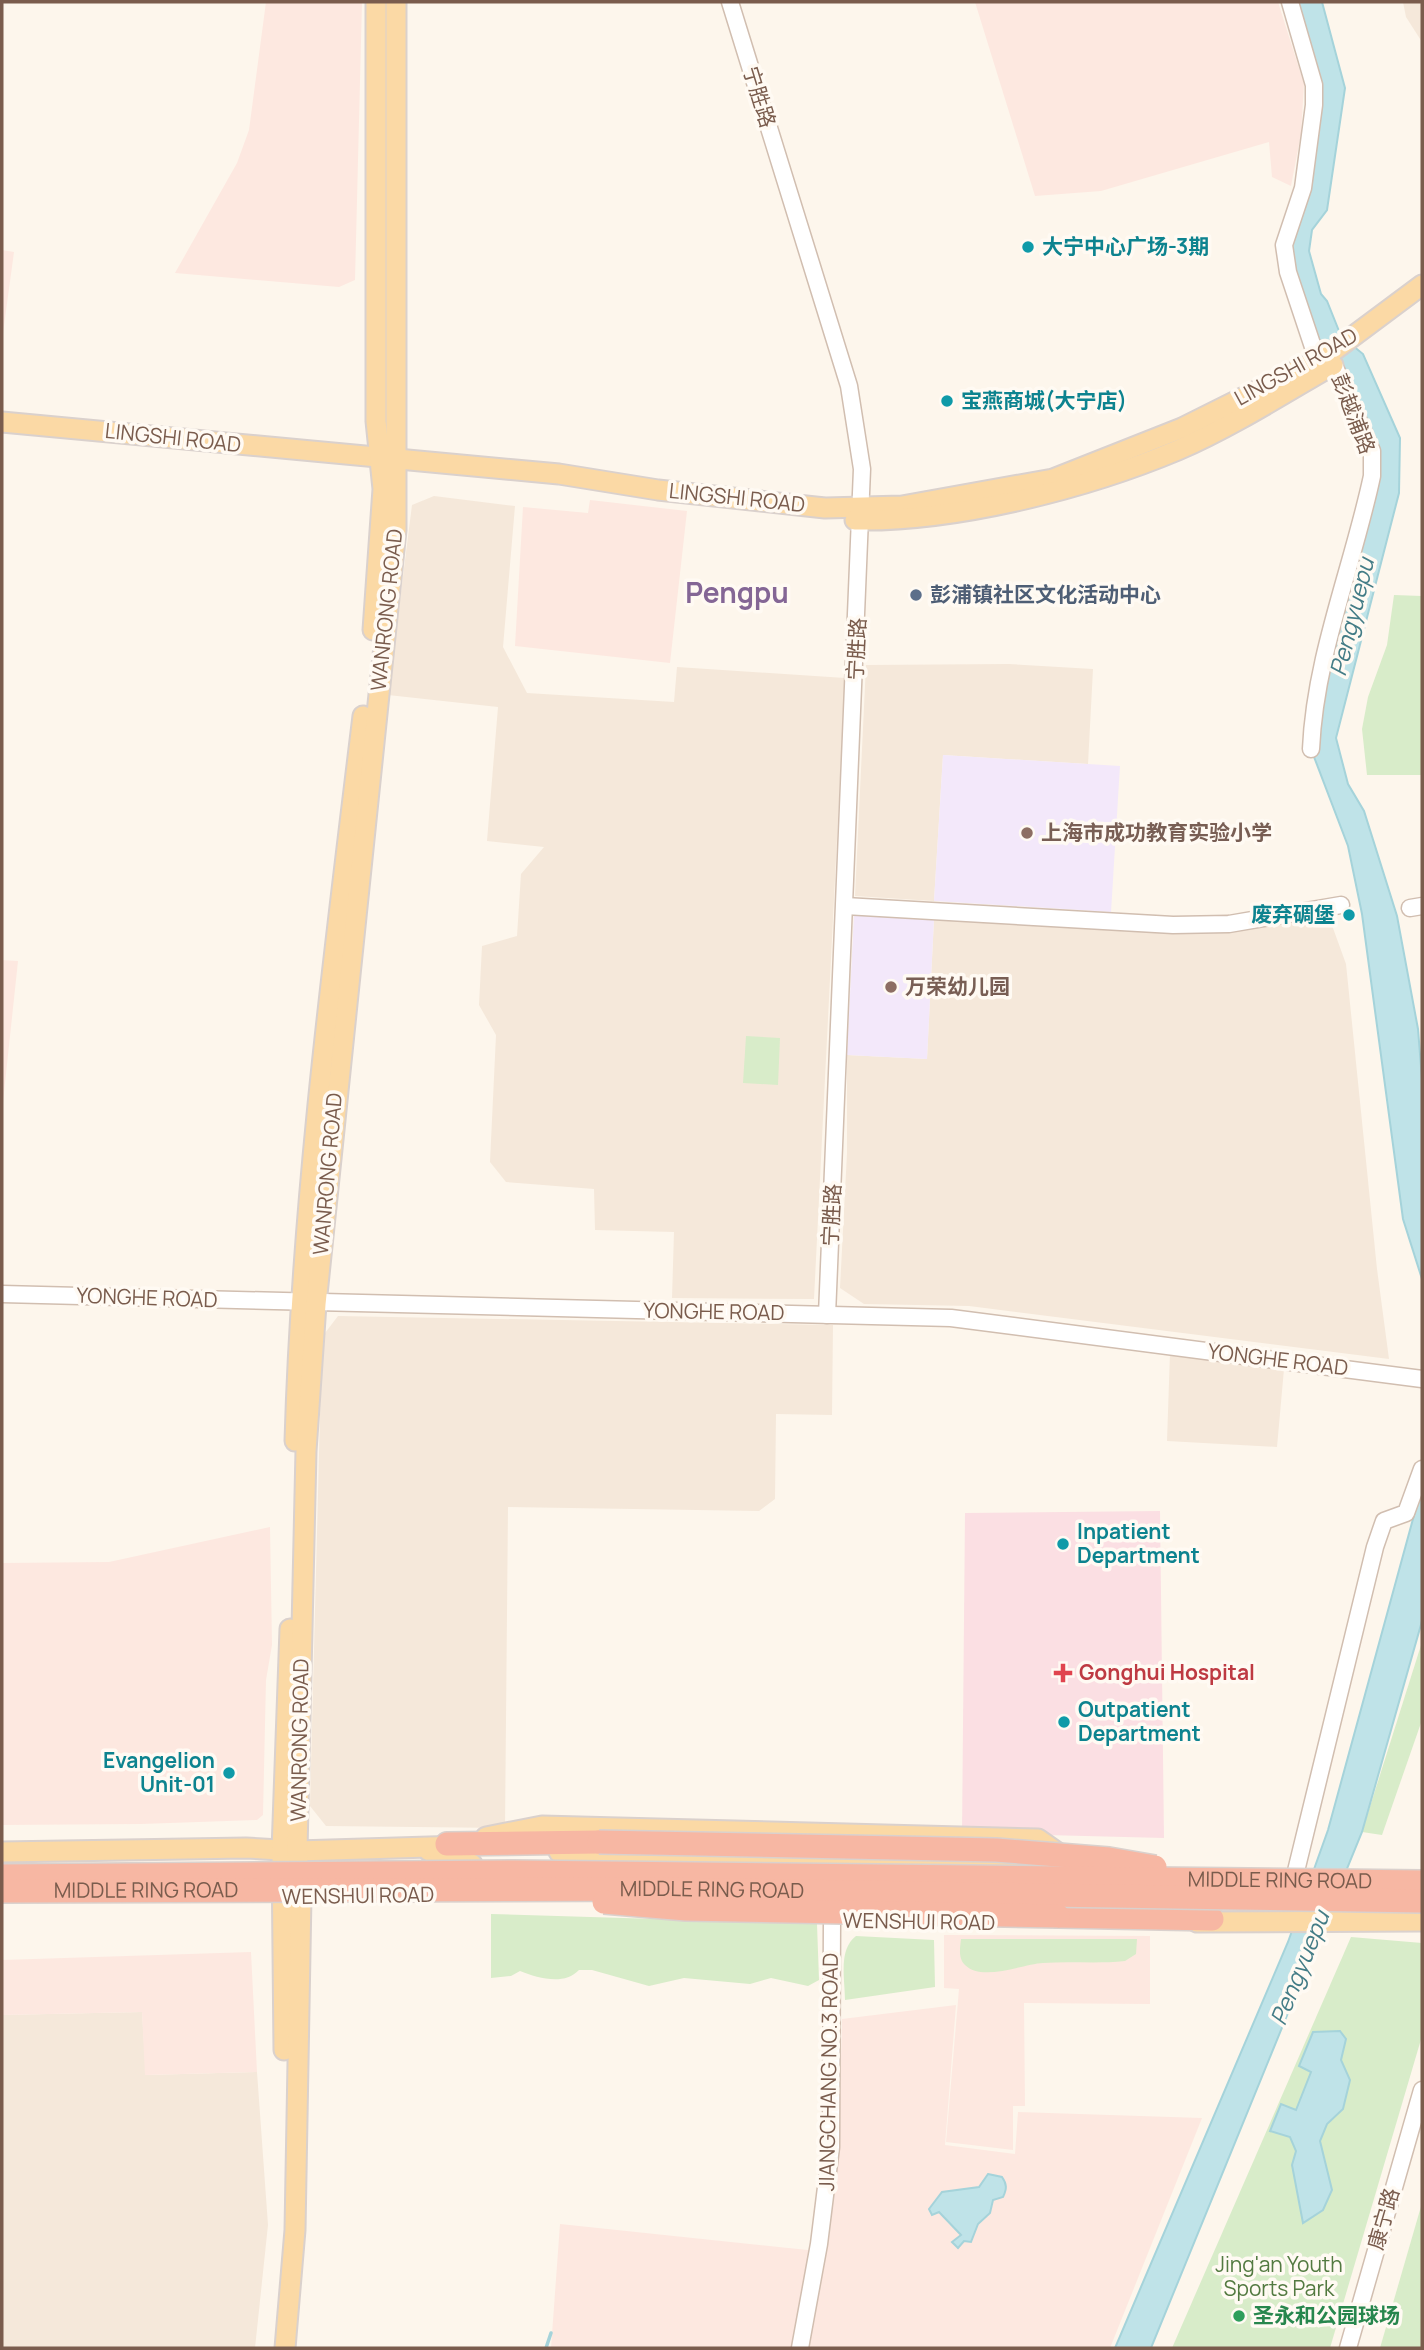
<svg xmlns="http://www.w3.org/2000/svg" width="1424" height="2350" viewBox="0 0 1424 2350" font-family="Manrope,'Noto Sans SC',sans-serif">
<style>
.residential{fill:#f5e8da}
.commercial{fill:#fde8e0}
.education{fill:#f3e8fa}
.medical{fill:#fbdfe3}
.green{fill:#d8ecc9}
.water{fill:#bfe3e8;stroke:#a5d3da;stroke-width:2}
.lines{fill:none;stroke-linecap:round;stroke-linejoin:round}
.stream{stroke:#a5d3da;stroke-width:3.5}
.minor-casing{stroke:#d1beb0;stroke-width:19}
.major-casing{stroke:#dad1cd;stroke-width:23}
.highway-casing{stroke:#dad1cd;stroke-width:26}
.minor{stroke:#fff;stroke-width:16}
.major{stroke:#fbd9a5;stroke-width:19}
.highway{stroke:#f7b7a3;stroke-width:23}
.highway-bridge-casing{stroke:#dad1cd;stroke-width:26;stroke-linecap:butt}
.highway-bridge{stroke:#f7b7a3;stroke-width:23}
.culture-dot{fill:#0f9aa8;stroke:#fffaf3;stroke-width:2.5}
.service-dot{fill:#5c6f8a;stroke:#fffaf3;stroke-width:2.5}
.education-dot{fill:#8d6e63;stroke:#fffaf3;stroke-width:2.5}
.health-dot{fill:#e0444e;stroke:#fffaf3;stroke-width:2.5}
.leisure-dot{fill:#2e9e5b;stroke:#fffaf3;stroke-width:2.5}
.labels{text-anchor:middle;stroke-width:7;stroke-linejoin:round;paint-order:stroke}
.street-label{font-size:21px;fill:#7a5c4d;stroke:#fffaf3}
.culture-label{font-size:21px;font-weight:bold;fill:#0d838f;stroke:#fffaf3;text-anchor:start}
.service-label{font-size:21px;font-weight:bold;fill:#4e5e75;stroke:#fffaf3;text-anchor:start}
.education-label{font-size:21px;font-weight:bold;fill:#785e54;stroke:#fffaf3;text-anchor:start}
.health-label{font-size:21px;font-weight:bold;fill:#be3a42;stroke:#fffaf3;text-anchor:start}
.park-label{font-size:21px;fill:#537a41;stroke:#fffaf3}
.leisure-label{font-size:21px;font-weight:bold;fill:#27864d;stroke:#fffaf3;text-anchor:start}
.water-label{font-size:23px;font-style:italic;fill:#437c86;stroke:#fffaf3}
.district-label{font-size:28px;font-weight:bold;fill:#846695;stroke:#fffaf3}
</style>
<rect width="100%" height="100%" fill="#fdf6ec"/>
<g class="residential">
<path d="M1403,2H1422V42L1406,17Z"/>
<path d="M434,496L515,506L503,647L527,693L674,702L677,667L845,678L814,1299L672,1298L674,1232L595,1230L594,1189L506,1182L490,1162L496,1035L479,1005L482,946L517,936L521,874L544,847L487,841L498,707L388,695L412,505Z"/>
<path d="M1009,664L1093,669L1088,764L943,755L934,901L855,896L866,665Z"/>
<path d="M1329,917L1346,964L1377,1269L1389,1359L969,1306L864,1304L840,1288L847,1153V1055L927,1059L934,919L1229,931Z"/>
<path d="M338,1316L833,1325L832,1415L776,1414L775,1499L759,1511L508,1507L505,1828L326,1826L310,1806L322,1337Z"/>
<path d="M1170,1353L1284,1369L1277,1447L1167,1441Z"/>
<path d="M142,2012L146,2075L257,2072L268,2225L255,2348H2V2015Z"/>
</g>
<g class="commercial">
<path d="M266,2H362L355,280L339,287L175,273L237,163L249,130Z"/>
<path d="M975,2H1278L1304,84L1301,134L1291,186L1272,177L1269,142L1101,191L1035,196Z"/>
<path d="M2,250L14,252L2,340Z"/>
<path d="M590,500L687,511L670,663L515,646L523,507L588,513Z"/>
<path d="M2,960L18,961L2,1111Z"/>
<path d="M270,1527L272,1645L266,1680L263,1815L257,1820L141,1824L2,1825V1563L109,1562Z"/>
<path d="M944,1935L1150,1936V2004L1024,2003L1025,2106H1013V2150L946,2142L959,1989L944,1988Z"/>
<path d="M251,1952L257,2072L145,2075L142,2012L2,2015V1960Z"/>
<path d="M956,2005L945,2145L1015,2154L1018,2112L1202,2118L1110,2348H551L560,2224L827,2252L839,2135L842,2019Z"/>
</g>
<g class="education">
<path d="M943,755L1120,766L1111,912L934,901Z"/>
<path d="M854,915L934,919L927,1059L847,1055Z"/>
</g>
<path class="medical" d="M1160,1511L1164,1838L962,1833L965,1513Z"/>
<g class="green">
<path d="M1394,595L1422,596V775H1367L1362,729L1368,697L1387,645Z"/>
<path d="M746,1036L780,1038L778,1085L743,1083Z"/>
<path d="M1422,1642V1720L1382,1835L1362,1832Z"/>
<path d="M491,1914L817,1924L819,1980L808,1986L771,1978L750,1984L684,1978L649,1986L592,1970H579C564,1986 538,1978 520,1971L511,1976L491,1978Z"/>
<path d="M856,1936L934,1940L935,1987L845,2000C845,1978 838,1950 856,1936Z"/>
<path d="M1351,1937L1422,1943V2036L1330,2348H1172Z"/>
<path d="M961,1939H1137L1136,1954L1125,1961C1098,1964 1070,1961 1043,1963C1023,1964 982,1982 965,1965C958,1958 960,1948 961,1939Z"/>
<path d="M1422,2203V2348H1380Z"/>
</g>
<g class="water">
<path d="M1293,2H1322L1345,88L1327,210L1312,230L1309,251L1321,294L1327,301L1341,336L1363,354L1400,438L1399,493L1336,738L1348,784L1364,811L1397,916L1418,1029L1422,1079V1279L1403,1219L1362,914L1348,846L1311,749L1372,476L1327,345L1313,335L1289,257L1319,101Z"/>
<path d="M1422,1486V1621L1362,1832L1151,2348H1115L1288,1942L1328,1830Z"/>
<path d="M1340,2031L1346,2039L1341,2060L1350,2080L1343,2109L1327,2124L1320,2141L1332,2190L1323,2210L1303,2223L1292,2165L1296,2151L1290,2137L1270,2131L1281,2104L1296,2110L1311,2072L1299,2066L1313,2032Z"/>
<path d="M988,2174L1002,2177C1007,2184 1007,2189 1003,2197L993,2200L990,2213L978,2224L971,2242L964,2241L958,2248L952,2242L961,2235L939,2212L932,2215L929,2209L942,2192L979,2187Z"/>
</g>
<g class="lines">
<path class="stream" d="M546,2348L551,2333"/>
<g class="minor-casing">
<g id="minor">
<path d="M730,2L849,386L862,469L827,1315"/>
<path d="M1290,2L1314,85V105L1303,188L1284,245L1288,272L1314,350L1317,360L1327,367"/>
<path d="M1311,749C1315,656 1353,566 1372,476V451L1334,365"/>
<path d="M845,906L1173,925L1229,924L1341,905"/>
<path d="M1410,908L1422,906"/>
<path d="M2,1294L951,1318L1422,1379"/>
<path d="M1296,1871L1375,1547L1384,1521L1406,1513L1422,1469"/>
<path d="M800,2348L819,2244L831,2147L832,1920"/>
<path d="M1348,2348L1422,2090"/>
</g>
</g>
<g class="major-casing">
<g id="major">
<path d="M2,422L559,474L658,490L825,508L902,506L1053,479L1182,428L1328,355L1422,285"/>
<path d="M855,520C955,522 1085,489 1178,450C1231,427 1283,394 1333,365"/>
<path d="M373,630L383,489L376,421V2"/>
<path d="M295,1441C302,1199 334,956 363,716"/>
<path d="M486,1837L542,1826L1038,1839L1065,1858"/>
<path d="M429,1851L472,1864"/>
<path d="M2,1852L246,1848L297,1851L462,1846"/>
<path d="M559,1852L631,1857L1081,1867"/>
<path d="M1197,1922L1422,1921"/>
<path d="M284,2050L282,1851L290,1629"/>
<path d="M285,2348L295,2230L301,1896L297,1851L306,1451L316,1304L396,530V2"/>
</g>
</g>
<g class="highway-casing">
<g id="highway">
<path d="M447,1844L599,1842"/>
<path d="M1058,1916L1212,1919"/>
</g>
</g>
<use href="#minor" class="minor"/>
<use href="#major" class="major"/>
<use href="#highway" class="highway"/>
<g class="highway-bridge-casing">
<g id="highway-bridge">
<path d="M599,1842L996,1850L1109,1859L1155,1867"/>
<path id="s1" d="M2,1876L514,1872L1422,1882"/>
<path id="s2" d="M2,1891L672,1889L1422,1901"/>
<path d="M604,1902L686,1909L1058,1916"/>
</g>
</g>
<use href="#highway-bridge" class="highway-bridge"/>
</g>
<g class="culture-dot">
<circle cx="1028" cy="247" r="7"/>
<circle cx="947" cy="401" r="7"/>
<circle cx="1349" cy="915" r="7"/>
<circle cx="1063" cy="1544" r="7"/>
<circle cx="1064" cy="1722" r="7"/>
<circle cx="229" cy="1773" r="7"/>
</g>
<circle class="service-dot" cx="916" cy="595" r="7"/>
<g class="education-dot">
<circle cx="1027" cy="833" r="7"/>
<circle cx="891" cy="987" r="7"/>
</g>
<path class="health-dot" d="M1059.5 1662.5h7v7h7v7h-7v7h-7v-7h-7v-7h7z"/>
<circle class="leisure-dot" cx="1239" cy="2316" r="7"/>
<g class="labels">
<g class="street-label">
<text transform="translate(759 97) rotate(73)" y="7">宁胜路</text>
<text transform="translate(1296 367) rotate(-29)" y="7">LINGSHI ROAD</text>
<text transform="translate(1353 414) rotate(69)" y="7">彭越浦路</text>
<text transform="translate(173 438) rotate(6)" y="7">LINGSHI ROAD</text>
<text transform="translate(737 498) rotate(6)" y="7">LINGSHI ROAD</text>
<text transform="translate(387 610) rotate(-84)" y="7">WANRONG ROAD</text>
<text transform="translate(857 649) rotate(-87)" y="7">宁胜路</text>
<text transform="translate(328 1174) rotate(-85)" y="7">WANRONG ROAD</text>
<text transform="translate(832 1215) rotate(-87)" y="7">宁胜路</text>
<text transform="translate(147 1298) rotate(2)" y="7">YONGHE ROAD</text>
<text transform="translate(714 1312) rotate(1)" y="7">YONGHE ROAD</text>
<text transform="translate(1278 1360) rotate(7)" y="7">YONGHE ROAD</text>
<text transform="translate(300 1740) rotate(-89)" y="7">WANRONG ROAD</text>
<text dy="7" stroke="none"><textPath href="#s1" startOffset="1278">MIDDLE RING ROAD</textPath></text>
<text dy="7" stroke="none"><textPath href="#s2" startOffset="710">MIDDLE RING ROAD</textPath></text>
<text dy="7" stroke="none"><textPath href="#s2" startOffset="144">MIDDLE RING ROAD</textPath></text>
<text transform="translate(358 1896) rotate(-1)" y="7">WENSHUI ROAD</text>
<text transform="translate(919 1922) rotate(1)" y="7">WENSHUI ROAD</text>
<text transform="translate(829 2072) rotate(-89)" y="7">JIANGCHANG NO.3 ROAD</text>
<text transform="translate(1384 2219) rotate(-74)" y="7">康宁路</text>
</g>
<g class="culture-label">
<text x="1042" y="254">大宁中心广场-3期</text>
<text x="961" y="408">宝燕商城(大宁店)</text>
<text x="1335" y="922" text-anchor="end">废弃碉堡</text>
<text x="1077" y="1539">Inpatient<tspan x="1077" dy="24">Department</tspan></text>
<text x="1078" y="1717">Outpatient<tspan x="1078" dy="24">Department</tspan></text>
<text x="215" y="1768" text-anchor="end">Evangelion<tspan x="215" dy="24">Unit-01</tspan></text>
</g>
<g class="service-label">
<text x="930" y="602">彭浦镇社区文化活动中心</text>
</g>
<g class="education-label">
<text x="1041" y="840">上海市成功教育实验小学</text>
<text x="905" y="994">万荣幼儿园</text>
</g>
<g class="health-label">
<text x="1079" y="1680">Gonghui Hospital</text>
</g>
<g class="park-label">
<text x="1279" y="2272">Jing'an Youth<tspan x="1279" dy="24">Sports Park</tspan></text>
</g>
<g class="leisure-label">
<text x="1253" y="2323">圣永和公园球场</text>
</g>
<g class="water-label">
<text transform="translate(1352 617) rotate(-76)" y="8">Pengyuepu</text>
<text transform="translate(1300 1968) rotate(-68)" y="8">Pengyuepu</text>
</g>
<g class="district-label">
<text x="737" y="603">Pengpu</text>
</g>
</g>
<rect width="1424" height="2350" fill="none" stroke="#7a5c4d" stroke-width="7"/>
</svg>
